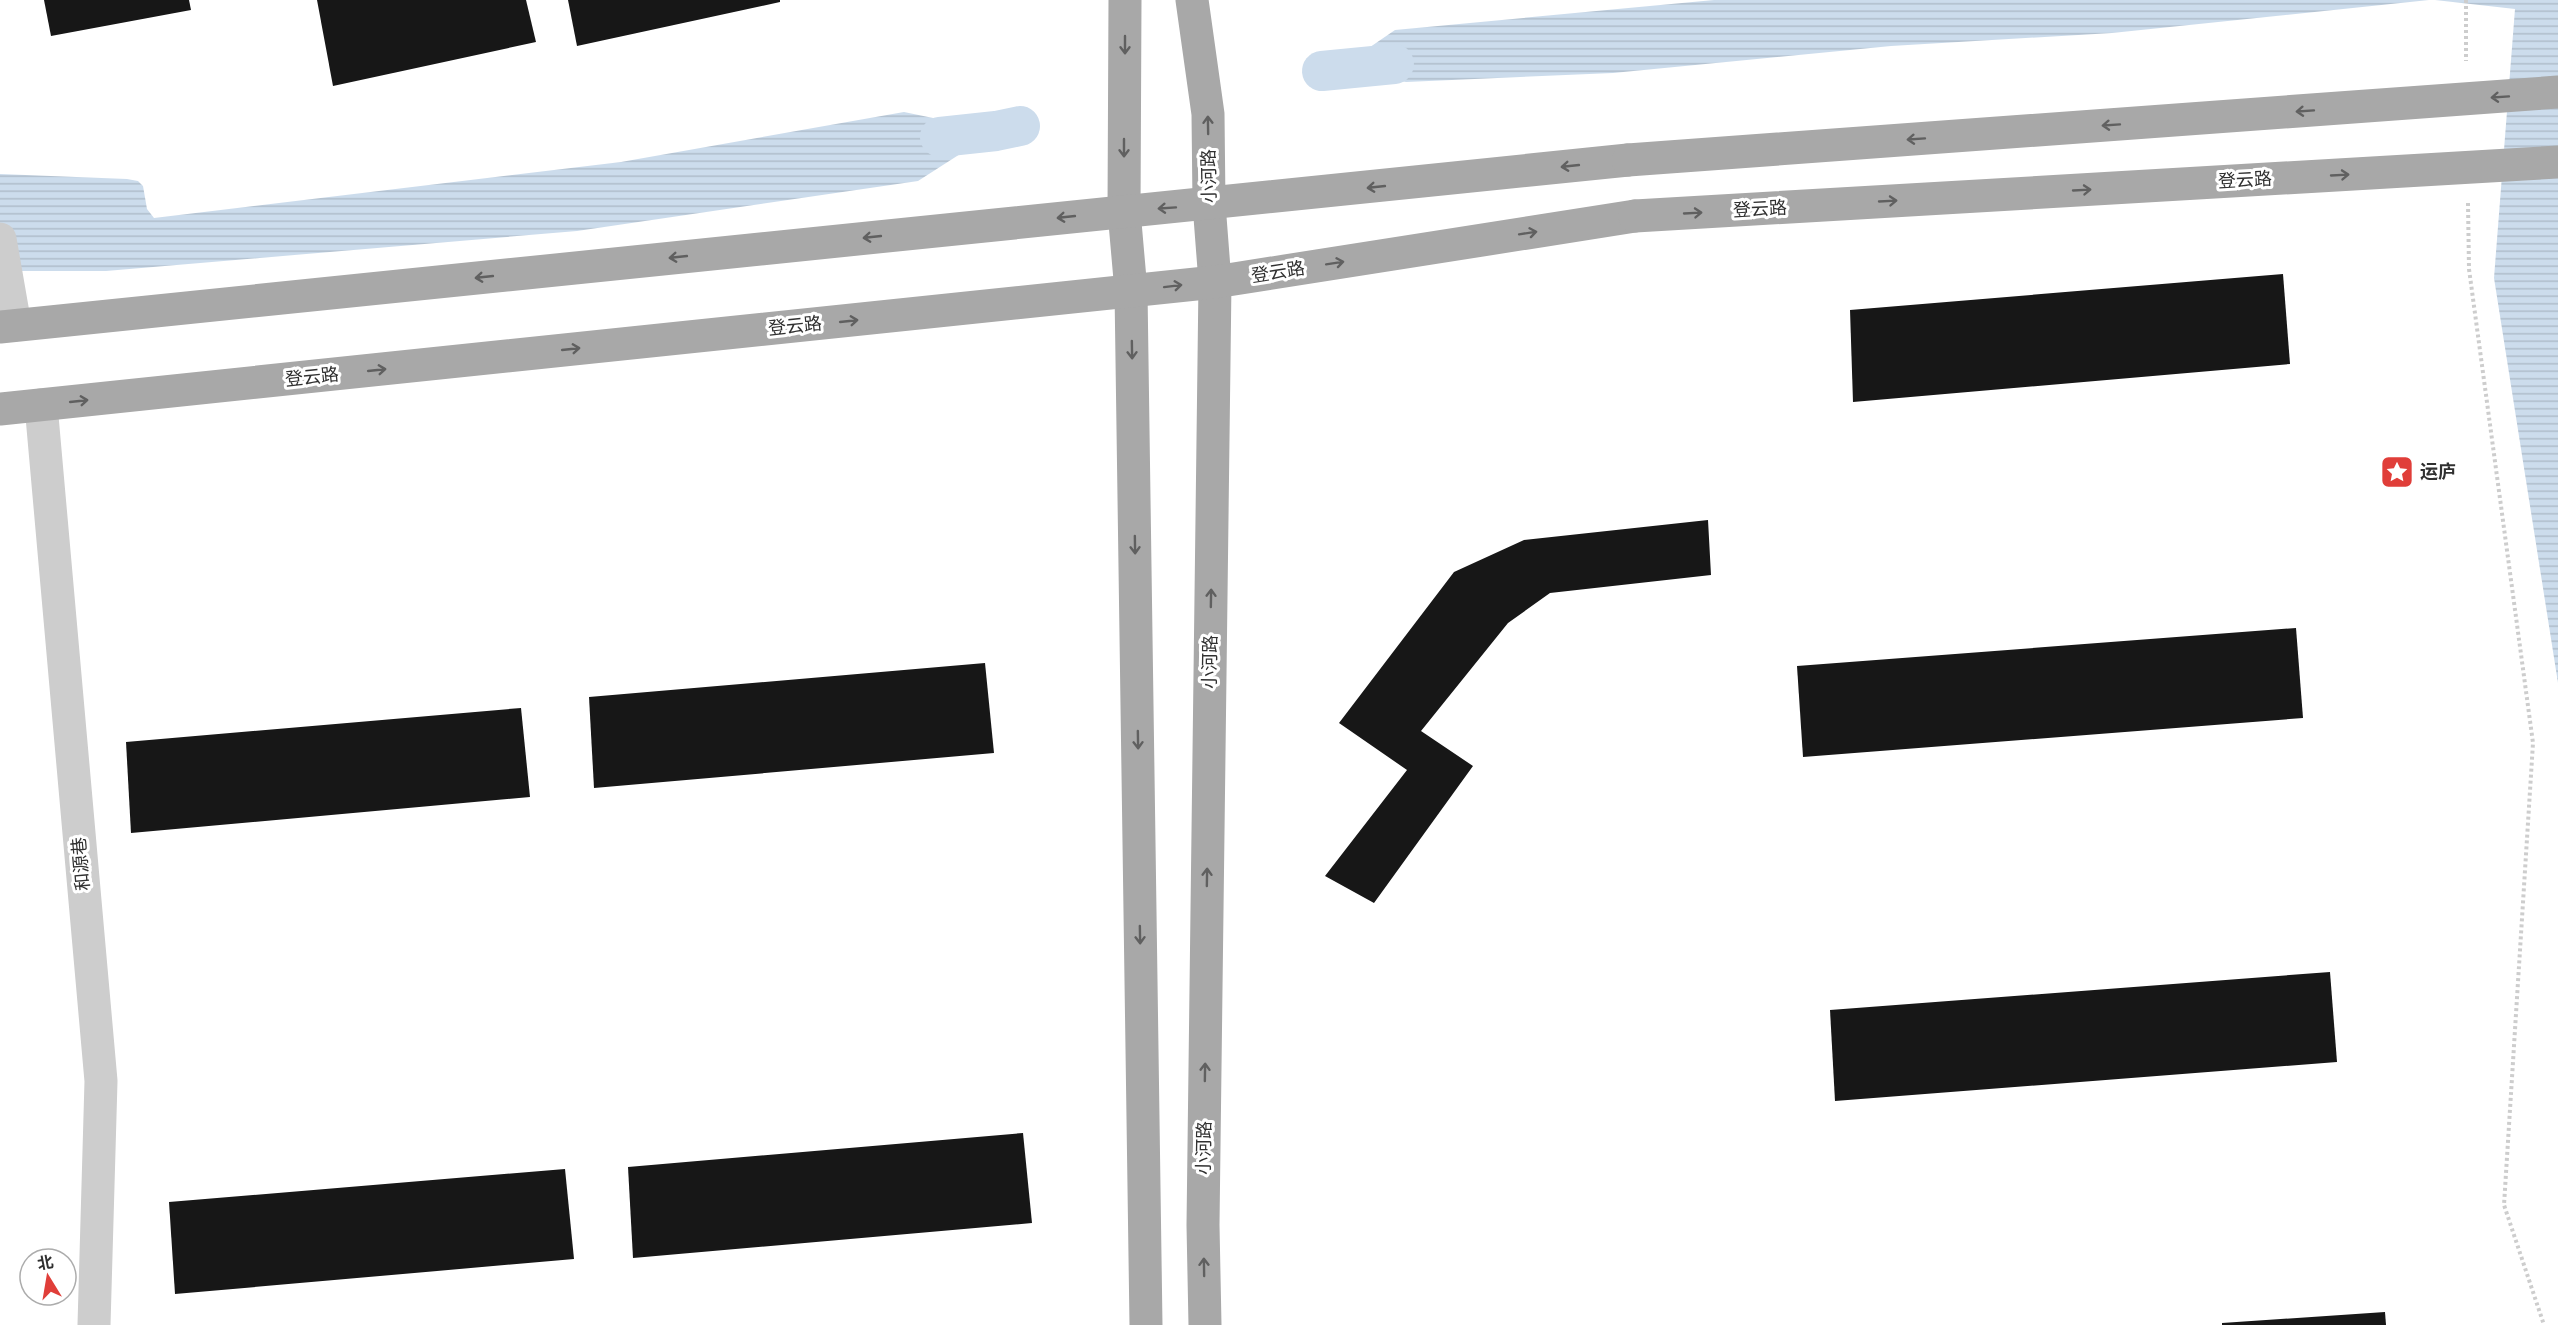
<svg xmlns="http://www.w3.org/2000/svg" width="2558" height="1325" viewBox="0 0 2558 1325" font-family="'Source Sans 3','Noto Sans SC',sans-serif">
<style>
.water{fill:url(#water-rules)}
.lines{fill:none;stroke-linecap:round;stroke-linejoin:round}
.canal{stroke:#ccdcec;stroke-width:40}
.building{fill:#171717}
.path{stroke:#cdcdcd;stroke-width:4;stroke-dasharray:3 3;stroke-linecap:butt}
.minor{stroke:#cdcdcd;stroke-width:33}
.major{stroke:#a8a8a8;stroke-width:33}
.major-bridge{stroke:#a8a8a8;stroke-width:33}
.oneway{stroke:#606060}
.labels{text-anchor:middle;stroke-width:6;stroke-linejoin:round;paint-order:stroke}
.street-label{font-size:18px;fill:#303030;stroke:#fff}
.poi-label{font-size:18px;font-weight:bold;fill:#303030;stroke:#fff;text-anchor:start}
</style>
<defs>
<pattern id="water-rules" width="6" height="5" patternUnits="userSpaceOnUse" patternTransform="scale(1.5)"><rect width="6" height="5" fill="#ccdcec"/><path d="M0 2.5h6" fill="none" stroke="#b0bdcb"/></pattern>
</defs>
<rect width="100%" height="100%" fill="#fff"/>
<g class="water">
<path d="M1714,0H2429L2112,33L1891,46L1613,73L1406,82L1338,69L1395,30Z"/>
<path d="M2435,0H2558V683L2494,278L2515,9Z"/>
<path d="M904,112L996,131L918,181L577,231L106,271H0V174L127,179L138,181L143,186L147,209L154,218L621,162Z"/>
</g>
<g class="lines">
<g class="canal">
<path d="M1322,71L1394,64"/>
<path d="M940,137L996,131L1020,126"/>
</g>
</g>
<g class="building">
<path d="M44,0H189L191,10L51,36Z"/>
<path d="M317,0H526L536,42L333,86Z"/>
<path d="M568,0H780V2L577,46Z"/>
<path d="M2283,274L2290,364L1853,402L1850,310Z"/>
<path d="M1708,520L1711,575L1550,593L1508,623L1421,731L1473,766L1374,903L1325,876L1407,770L1339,723L1454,572L1524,540Z"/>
<path d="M2296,628L2303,718L1803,757L1797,666Z"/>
<path d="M985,663L994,753L594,788L589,697Z"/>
<path d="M521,708L530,797L131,833L126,742Z"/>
<path d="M2330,972L2337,1062L1835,1101L1830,1010Z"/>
<path d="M1023,1133L1032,1223L633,1258L628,1167Z"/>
<path d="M565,1169L574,1259L175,1294L169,1202Z"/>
<path d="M2385,1312L2386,1325H2222V1323Z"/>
</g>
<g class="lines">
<g class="path">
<path d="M2466,0V61"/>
<path d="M2468,203L2469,269L2533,743L2504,1205L2544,1325"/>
</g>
<g class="minor">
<path d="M0,239L15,325"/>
<path d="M41,405L101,1081L94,1325"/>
</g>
<g class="major">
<path d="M1125,0L1124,211L1131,291L1146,1325"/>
<path d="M1192,0L1208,114L1209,204L1215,282L1203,1225L1205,1325"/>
<path d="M0,327L1628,160"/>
<path d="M0,409L1215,282L1635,216"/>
</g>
<g class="major-bridge">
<path d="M1628,160L2558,92"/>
<path d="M1635,216L2558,162"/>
</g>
</g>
<defs><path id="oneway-shaft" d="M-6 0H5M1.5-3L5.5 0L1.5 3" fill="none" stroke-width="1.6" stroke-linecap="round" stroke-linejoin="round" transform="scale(1.5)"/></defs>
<g class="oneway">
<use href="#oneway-shaft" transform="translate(1125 45) rotate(90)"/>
<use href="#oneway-shaft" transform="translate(2500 97) rotate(176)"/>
<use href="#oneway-shaft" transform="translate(2305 111) rotate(176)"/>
<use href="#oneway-shaft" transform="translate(1208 125) rotate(-91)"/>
<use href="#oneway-shaft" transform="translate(2111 125) rotate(176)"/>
<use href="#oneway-shaft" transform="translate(1916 139) rotate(176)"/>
<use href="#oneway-shaft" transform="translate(1124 148) rotate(90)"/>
<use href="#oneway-shaft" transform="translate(1570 166) rotate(174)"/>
<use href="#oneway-shaft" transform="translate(2340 175) rotate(-3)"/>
<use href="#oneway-shaft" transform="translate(1376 187) rotate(174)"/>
<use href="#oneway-shaft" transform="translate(2082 190) rotate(-3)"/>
<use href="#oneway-shaft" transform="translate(1888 201) rotate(-3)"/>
<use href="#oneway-shaft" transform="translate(1167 208) rotate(176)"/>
<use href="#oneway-shaft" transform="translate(1693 213) rotate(-3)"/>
<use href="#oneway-shaft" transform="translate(1066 217) rotate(174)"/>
<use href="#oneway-shaft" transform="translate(1528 233) rotate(-9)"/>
<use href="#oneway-shaft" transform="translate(872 237) rotate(174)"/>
<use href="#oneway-shaft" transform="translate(678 257) rotate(174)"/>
<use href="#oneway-shaft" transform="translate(1335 263) rotate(-9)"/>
<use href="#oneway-shaft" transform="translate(484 277) rotate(174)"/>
<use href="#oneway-shaft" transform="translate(1173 286) rotate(-7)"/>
<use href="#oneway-shaft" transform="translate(849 321) rotate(-6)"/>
<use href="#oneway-shaft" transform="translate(571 349) rotate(-6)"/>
<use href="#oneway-shaft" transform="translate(1132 350) rotate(89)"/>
<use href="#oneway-shaft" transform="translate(377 370) rotate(-6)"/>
<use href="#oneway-shaft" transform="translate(79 401) rotate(-6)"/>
<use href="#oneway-shaft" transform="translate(1135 545) rotate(89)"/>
<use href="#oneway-shaft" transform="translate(1211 598) rotate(-89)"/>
<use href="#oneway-shaft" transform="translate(1138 740) rotate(89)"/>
<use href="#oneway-shaft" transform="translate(1207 877) rotate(-89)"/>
<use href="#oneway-shaft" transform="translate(1140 935) rotate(89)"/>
<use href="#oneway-shaft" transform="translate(1205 1072) rotate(-89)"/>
<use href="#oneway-shaft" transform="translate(1204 1267) rotate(-91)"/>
</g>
<defs>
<g id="sight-square" transform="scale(1.725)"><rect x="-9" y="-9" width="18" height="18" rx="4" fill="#e03e39" stroke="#fff"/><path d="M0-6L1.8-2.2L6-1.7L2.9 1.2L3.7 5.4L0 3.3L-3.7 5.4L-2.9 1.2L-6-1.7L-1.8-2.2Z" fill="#fff"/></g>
</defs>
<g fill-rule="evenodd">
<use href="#sight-square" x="2397" y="472"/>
</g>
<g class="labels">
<g class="street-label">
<text transform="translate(1209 176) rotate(-91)" y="6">小河路</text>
<text transform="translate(2245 180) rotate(-3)" y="6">登云路</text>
<text transform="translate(1760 209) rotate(-3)" y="6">登云路</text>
<text transform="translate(1278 272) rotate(-9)" y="6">登云路</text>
<text transform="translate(795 326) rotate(-6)" y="6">登云路</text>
<text transform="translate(312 377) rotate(-6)" y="6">登云路</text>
<text transform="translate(1210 662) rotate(-89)" y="6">小河路</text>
<text transform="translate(81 864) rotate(-95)" y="6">和源巷</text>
<text transform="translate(1204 1148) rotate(-89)" y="6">小河路</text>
</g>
<g class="poi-label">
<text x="2420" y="478">运庐</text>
</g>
</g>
<g transform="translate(48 1277) rotate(349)"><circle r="28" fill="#ffffff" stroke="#acacac" stroke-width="1.5"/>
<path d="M0-4.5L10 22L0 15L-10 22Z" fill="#e03e39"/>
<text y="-9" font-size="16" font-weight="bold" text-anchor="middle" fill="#303030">北</text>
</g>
</svg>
